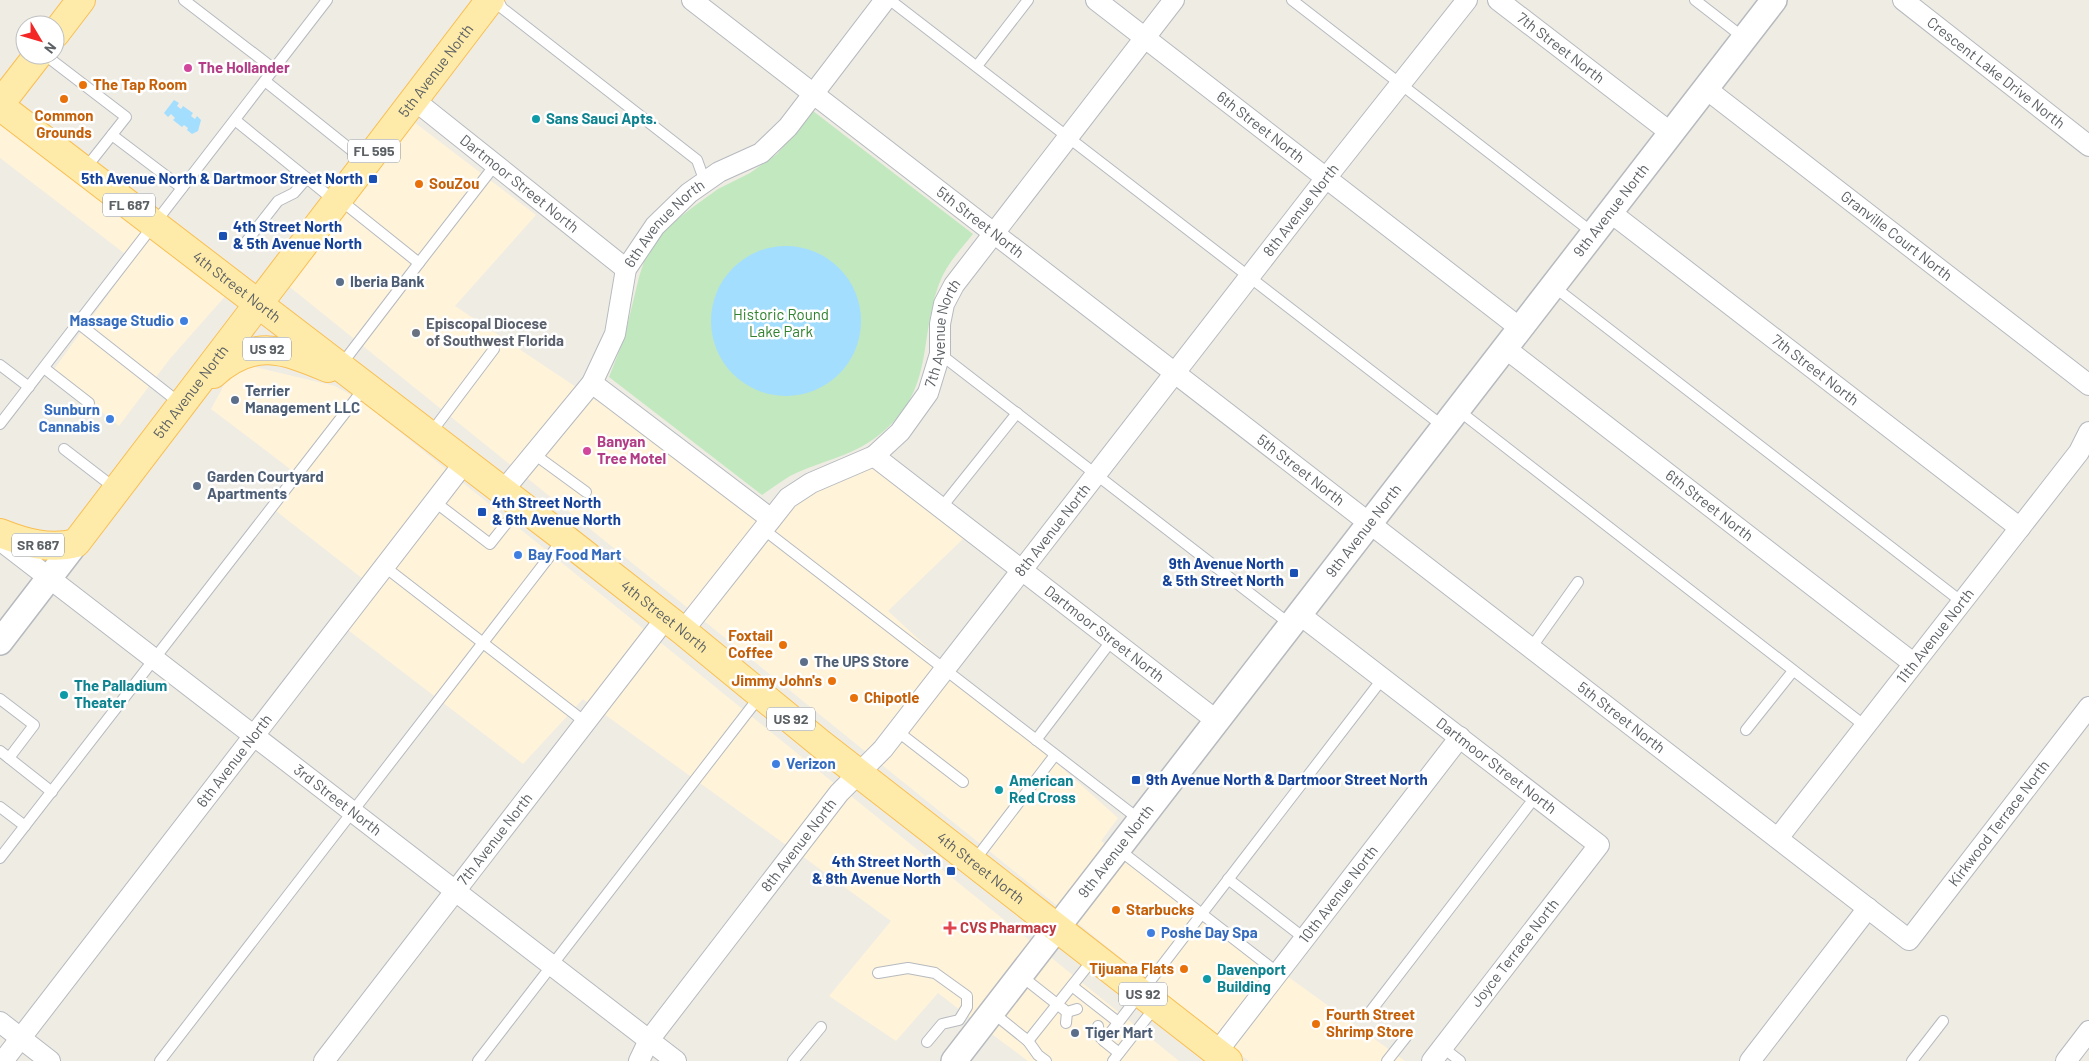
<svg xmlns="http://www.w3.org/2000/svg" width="2089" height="1061" viewBox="0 0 2089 1061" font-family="Barlow,sans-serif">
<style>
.commercial{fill:#fff3d9}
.green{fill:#c2e8bf}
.water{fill:#a4deff}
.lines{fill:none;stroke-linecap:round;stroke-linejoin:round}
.service-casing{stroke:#b6babf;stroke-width:12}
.minor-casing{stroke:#b6babf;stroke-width:22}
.tertiary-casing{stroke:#b6babf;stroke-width:28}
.primary-casing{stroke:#f9bf53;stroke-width:30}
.service{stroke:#fff;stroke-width:10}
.minor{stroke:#fff;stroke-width:20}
.tertiary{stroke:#fff;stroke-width:25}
.primary{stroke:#ffeba9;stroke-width:28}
.hotel-dot{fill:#d1479c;stroke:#fff;stroke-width:2}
.food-dot{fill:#e8710a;stroke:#fff;stroke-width:2}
.culture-dot{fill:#0f9aa8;stroke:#fff;stroke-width:2}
.transit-dot{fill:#1a4fb4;stroke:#fff;stroke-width:2}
.service-dot{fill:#5c6f8a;stroke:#fff;stroke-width:2}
.shop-dot{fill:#3f7fe0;stroke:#fff;stroke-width:2}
.worship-dot{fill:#6b7280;stroke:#fff;stroke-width:2}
.health-dot{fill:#e0444e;stroke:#fff;stroke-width:2}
.labels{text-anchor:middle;stroke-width:5;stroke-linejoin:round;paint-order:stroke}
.shield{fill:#fff;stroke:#8d9093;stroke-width:1}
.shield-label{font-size:14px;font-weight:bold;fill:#5c6165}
.street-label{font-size:15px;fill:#5c6165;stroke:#fff}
.hotel-label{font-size:15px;font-weight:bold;fill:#b23c85;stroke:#fff;text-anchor:start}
.food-label{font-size:15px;font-weight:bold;fill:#c56008;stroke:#fff;text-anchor:start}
.culture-label{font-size:15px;font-weight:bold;fill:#0d838f;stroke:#fff;text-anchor:start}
.transit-label{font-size:15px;font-weight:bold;fill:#164399;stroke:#fff;text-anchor:end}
.service-label{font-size:15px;font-weight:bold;fill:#4e5e75;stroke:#fff;text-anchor:start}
.park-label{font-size:15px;fill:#30822f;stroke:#fff}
.shop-label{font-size:15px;font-weight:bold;fill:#366cbe;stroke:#fff;text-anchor:start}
.worship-label{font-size:15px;font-weight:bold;fill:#5b616d;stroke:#fff;text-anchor:start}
.health-label{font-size:15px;font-weight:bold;fill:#be3a42;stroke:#fff;text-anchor:start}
</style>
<rect width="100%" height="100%" fill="#efece4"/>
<g class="commercial">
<path d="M410,119L536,215L455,306L576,387L512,466L286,284Z"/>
<path d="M0,120L229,292L169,360L119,426L52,372L133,260L0,158Z"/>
<path d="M251,366L335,386L360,400L447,470L363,579L276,511L302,478L211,409L229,376Z"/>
<path d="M592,398L622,417L625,423L643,432L758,520L689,609L527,478Z"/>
<path d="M874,467L965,537L888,611L940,659L866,752L704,621L795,505L817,491Z"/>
<path d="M462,482L645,630L588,703L583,699L523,764L348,630Z"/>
<path d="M660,642L835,784L786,845L604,714Z"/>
<path d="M955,672L1118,818L1101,841L1108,846L1060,908L882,765Z"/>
<path d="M851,796L1033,943L973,1020L938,993L896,1041L829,996L891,921L802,856Z"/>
<path d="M1123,858L1272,965L1217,1036L1075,921Z"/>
<path d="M1048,955L1179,1061H1028L989,1032Z"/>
<path d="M1287,976L1405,1061H1249L1232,1048Z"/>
</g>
<path class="green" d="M813,111L973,234C960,250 946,265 939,284C919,339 934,387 885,430C855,457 824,459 790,476C780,482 771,489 762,495L609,377L624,339L639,277L647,252L666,228L693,207L718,189L750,173L777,154Z"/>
<g class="water">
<path d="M174,100L179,103L177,106L181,109L183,106L193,113L191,116L195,119L197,116L201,120L198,131L192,134L187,130L188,128L184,125L182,127L173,120L175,118L171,114L168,117L164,113Z"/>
<circle cx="786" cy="321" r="75"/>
</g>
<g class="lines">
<g class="service-casing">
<g id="service">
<path d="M184,0L274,69"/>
<path d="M498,0L502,8L697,160L705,182"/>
<path d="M890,0L1444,427"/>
<path d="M1292,0L1593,233"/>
<path d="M1695,0L1744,38"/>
<path d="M45,55L126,117L85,169"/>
<path d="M977,66L1028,0"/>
<path d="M265,81L365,161"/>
<path d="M235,120L335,201"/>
<path d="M112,135L182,188"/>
<path d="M339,199L419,263L495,165"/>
<path d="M246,242L278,201L294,193L307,178"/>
<path d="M1553,286L1962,602"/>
<path d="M78,323L181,404"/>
<path d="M940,354L1291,625"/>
<path d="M0,365L29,387"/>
<path d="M341,365L419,263"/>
<path d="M44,368L89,403"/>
<path d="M1458,410L1865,726"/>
<path d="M0,424L327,0"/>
<path d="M430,434L494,349"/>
<path d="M64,449L116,489"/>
<path d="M534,454L586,492"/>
<path d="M435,502L490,544L520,506"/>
<path d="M941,508L1017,413"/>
<path d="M763,529L1140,820"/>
<path d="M385,567L585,722"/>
<path d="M1531,648L1578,582"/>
<path d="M0,699L34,725L9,758"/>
<path d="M1746,730L1793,671"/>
<path d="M897,731L963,782"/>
<path d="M1036,740L1112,640"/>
<path d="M0,751L52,792"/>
<path d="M0,807L25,826"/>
<path d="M1118,849L1278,973"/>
<path d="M0,858L365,387"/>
<path d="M974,861L1055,755"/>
<path d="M1228,879L1304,938"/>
<path d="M878,973L908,968L935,973L967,996V1007L959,1020L942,1024L927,1042"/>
<path d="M1020,975L1067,1012L1077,1009"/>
<path d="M1072,986L1118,1022"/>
<path d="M992,1012L1028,1041L1038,1055L1046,1061"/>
<path d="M1367,1016L1536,796"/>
<path d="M1066,1023L1067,1012"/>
<path d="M1098,1026L1099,1036L1104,1041"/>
<path d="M1028,1041L1094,958"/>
<path d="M1442,1047L1460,1061"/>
<path d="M1119,1053L1104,1041L1383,678"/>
<path d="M160,1061L563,539"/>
<path d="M478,1061L760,696"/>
<path d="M793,1061L821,1027"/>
<path d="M1113,1061L1156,1006"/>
<path d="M1387,1061L1406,1037"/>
<path d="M1912,1061L1943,1021"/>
</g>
</g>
<g class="minor-casing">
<g id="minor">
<path id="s1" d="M692,0L1909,940L2089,707"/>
<path id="s2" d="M1096,0L1520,328"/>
<path id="s3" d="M1498,0L1671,133"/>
<path id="s4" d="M1903,0L2089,146"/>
<path id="s5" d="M1705,88L2089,385"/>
<path id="s6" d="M413,99L626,269"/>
<path id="s7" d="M1610,212L2020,528"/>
<path id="s8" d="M1505,348L1913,663"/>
<path d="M592,383L771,519"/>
<path id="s9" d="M874,456L1217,721"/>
<path id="s10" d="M503,491L592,383L615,334L626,269L655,226L689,193L719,172L761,153L788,127L885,0"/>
<path id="s11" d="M0,540L676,1061"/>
<path id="s12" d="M1299,614L1599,845L1432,1061"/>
<path id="s13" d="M683,631L788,498L811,483L874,456L900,432L928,393L940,354V324L944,304L954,285L1174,0"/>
<path id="s14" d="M1778,838L2079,452L2089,432"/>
<path d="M0,1022L50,1061"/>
<path id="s15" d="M1217,1052L1460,737"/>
<path id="s16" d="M3,1061L465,462"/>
<path id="s17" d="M324,1061L666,618"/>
<path id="s18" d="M639,1061L649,1040L839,793L883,749L1326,178L1467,0"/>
<path d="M1750,1061L1868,908"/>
<path d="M2066,1061L2089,1031"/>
</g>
</g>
<g class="tertiary-casing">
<g id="tertiary">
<path d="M0,642L76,543"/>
<path id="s19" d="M954,1061L1774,0"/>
</g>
</g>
<g class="primary-casing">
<g id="primary">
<path d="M55,34L81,0"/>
<path d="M0,104L38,55"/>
<path id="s20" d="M0,106L564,538L683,631L821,744L1228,1061"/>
<path d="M213,374C253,338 283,349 328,368"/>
<path id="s21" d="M0,533C25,543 50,550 76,543L490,0"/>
</g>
</g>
<use href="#service" class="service"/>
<use href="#minor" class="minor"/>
<use href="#tertiary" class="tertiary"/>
<use href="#primary" class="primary"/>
</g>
<g class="hotel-dot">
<circle cx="188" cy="68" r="5"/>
<circle cx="587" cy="451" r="5"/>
</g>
<g class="food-dot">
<circle cx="83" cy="85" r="5"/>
<circle cx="64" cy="99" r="5"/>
<circle cx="419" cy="184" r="5"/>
<circle cx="783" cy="645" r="5"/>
<circle cx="832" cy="681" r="5"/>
<circle cx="854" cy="698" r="5"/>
<circle cx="1116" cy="910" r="5"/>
<circle cx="1184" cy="969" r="5"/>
<circle cx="1316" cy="1024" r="5"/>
</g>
<g class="culture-dot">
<circle cx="536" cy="119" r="5"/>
<circle cx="64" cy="695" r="5"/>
<circle cx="999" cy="790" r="5"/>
<circle cx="1207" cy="979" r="5"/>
</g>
<g class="transit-dot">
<rect x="368" y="174" width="10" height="10" rx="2.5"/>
<rect x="218" y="231" width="10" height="10" rx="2.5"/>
<rect x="477" y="507" width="10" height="10" rx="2.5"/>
<rect x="1289" y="568" width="10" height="10" rx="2.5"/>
<rect x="1131" y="775" width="10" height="10" rx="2.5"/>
<rect x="946" y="866" width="10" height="10" rx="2.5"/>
</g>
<g class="service-dot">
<circle cx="340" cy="282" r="5"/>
<circle cx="235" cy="400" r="5"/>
<circle cx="197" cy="486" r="5"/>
<circle cx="804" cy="662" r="5"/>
<circle cx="1075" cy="1033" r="5"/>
</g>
<g class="shop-dot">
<circle cx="184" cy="321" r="5"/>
<circle cx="110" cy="419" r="5"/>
<circle cx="518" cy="555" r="5"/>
<circle cx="776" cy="764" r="5"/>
<circle cx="1151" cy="933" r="5"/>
</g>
<circle class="worship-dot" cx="416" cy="333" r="5"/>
<path class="health-dot" d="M947.5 920.5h5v5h5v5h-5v5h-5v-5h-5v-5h5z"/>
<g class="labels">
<g class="shield">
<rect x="348" y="139.5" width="52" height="23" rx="4"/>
<rect x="103" y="193.5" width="52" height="23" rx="4"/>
<rect x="243" y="337.5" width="48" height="23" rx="4"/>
<rect x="12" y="533.5" width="52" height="23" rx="4"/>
<rect x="767" y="707.5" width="48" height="23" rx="4"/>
<rect x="1119" y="982.5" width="48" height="23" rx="4"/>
</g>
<g class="shield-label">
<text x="374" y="156">FL 595</text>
<text x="129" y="210">FL 687</text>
<text x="267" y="354">US 92</text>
<text x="38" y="550">SR 687</text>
<text x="791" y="724">US 92</text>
<text x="1143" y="999">US 92</text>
</g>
<g class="street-label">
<text dy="5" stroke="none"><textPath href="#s3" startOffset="79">7th Street North</textPath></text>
<text dy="5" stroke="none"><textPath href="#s21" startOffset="672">5th Avenue North</textPath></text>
<text dy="5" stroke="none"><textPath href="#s4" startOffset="118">Crescent Lake Drive North</textPath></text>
<text dy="5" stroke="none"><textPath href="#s2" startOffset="208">6th Street North</textPath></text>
<text dy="5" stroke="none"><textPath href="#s6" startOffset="136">Dartmoor Street North</textPath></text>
<text dy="5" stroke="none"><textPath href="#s19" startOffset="1075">9th Avenue North</textPath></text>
<text dy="5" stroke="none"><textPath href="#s18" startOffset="1079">8th Avenue North</textPath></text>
<text dy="5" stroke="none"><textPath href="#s1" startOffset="364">5th Street North</textPath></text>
<text dy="5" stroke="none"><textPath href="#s10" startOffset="320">6th Avenue North</textPath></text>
<text dy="5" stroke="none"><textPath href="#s5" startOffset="242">Granville Court North</textPath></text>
<text dy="5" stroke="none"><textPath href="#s20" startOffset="298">4th Street North</textPath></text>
<text dy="5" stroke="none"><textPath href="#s13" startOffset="411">7th Avenue North</textPath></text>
<text dy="5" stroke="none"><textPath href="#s7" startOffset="259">7th Street North</textPath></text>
<text dy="5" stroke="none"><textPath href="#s21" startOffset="268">5th Avenue North</textPath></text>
<text dy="5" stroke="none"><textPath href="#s1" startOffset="769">5th Street North</textPath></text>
<text dy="5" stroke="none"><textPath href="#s8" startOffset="258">6th Street North</textPath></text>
<text dy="5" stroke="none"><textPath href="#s18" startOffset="674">8th Avenue North</textPath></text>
<text dy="5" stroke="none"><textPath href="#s19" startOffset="670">9th Avenue North</textPath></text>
<text dy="5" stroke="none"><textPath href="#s20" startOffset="838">4th Street North</textPath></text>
<text dy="5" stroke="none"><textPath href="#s9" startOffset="291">Dartmoor Street North</textPath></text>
<text dy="5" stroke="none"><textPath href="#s14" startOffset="256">11th Avenue North</textPath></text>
<text dy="5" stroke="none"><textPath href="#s1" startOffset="1174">5th Street North</textPath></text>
<text dy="5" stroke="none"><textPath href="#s16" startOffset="379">6th Avenue North</textPath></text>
<text dy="5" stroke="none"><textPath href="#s12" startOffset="249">Dartmoor Street North</textPath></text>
<text dy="5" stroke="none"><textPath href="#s11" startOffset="426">3rd Street North</textPath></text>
<text dy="5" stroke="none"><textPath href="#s1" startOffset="1685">Kirkwood Terrace North</textPath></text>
<text dy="5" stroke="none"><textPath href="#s17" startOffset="280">7th Avenue North</textPath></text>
<text dy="5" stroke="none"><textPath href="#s18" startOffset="269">8th Avenue North</textPath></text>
<text dy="5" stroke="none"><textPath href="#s19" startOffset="265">9th Avenue North</textPath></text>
<text dy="5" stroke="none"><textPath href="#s20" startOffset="1242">4th Street North</textPath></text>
<text dy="5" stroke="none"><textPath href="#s15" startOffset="199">10th Avenue North</textPath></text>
<text transform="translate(1515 953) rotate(-52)" y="5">Joyce Terrace North</text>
</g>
<g class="hotel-label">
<text x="198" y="73">The Hollander</text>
<text x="597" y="447">Banyan<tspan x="597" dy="17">Tree Motel</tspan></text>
</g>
<g class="food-label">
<text x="93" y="90">The Tap Room</text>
<text x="64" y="121" text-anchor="middle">Common<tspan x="64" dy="17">Grounds</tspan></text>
<text x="429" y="189">SouZou</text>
<text x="773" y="641" text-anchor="end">Foxtail<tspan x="773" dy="17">Coffee</tspan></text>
<text x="822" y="686" text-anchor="end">Jimmy John's</text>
<text x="864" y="703">Chipotle</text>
<text x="1126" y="915">Starbucks</text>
<text x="1174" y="974" text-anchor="end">Tijuana Flats</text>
<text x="1326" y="1020">Fourth Street<tspan x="1326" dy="17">Shrimp Store</tspan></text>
</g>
<g class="culture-label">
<text x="546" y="124">Sans Sauci Apts.</text>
<text x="74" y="691">The Palladium<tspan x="74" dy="17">Theater</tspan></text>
<text x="1009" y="786">American<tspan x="1009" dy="17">Red Cross</tspan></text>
<text x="1217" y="975">Davenport<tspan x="1217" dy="17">Building</tspan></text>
</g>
<g class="transit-label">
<text x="363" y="184">5th Avenue North &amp; Dartmoor Street North</text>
<text x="233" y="232" text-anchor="start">4th Street North<tspan x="233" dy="17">&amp; 5th Avenue North</tspan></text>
<text x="492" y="508" text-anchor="start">4th Street North<tspan x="492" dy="17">&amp; 6th Avenue North</tspan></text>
<text x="1284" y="569">9th Avenue North<tspan x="1284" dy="17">&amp; 5th Street North</tspan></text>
<text x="1146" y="785" text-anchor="start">9th Avenue North &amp; Dartmoor Street North</text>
<text x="941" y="867">4th Street North<tspan x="941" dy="17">&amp; 8th Avenue North</tspan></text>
</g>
<g class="service-label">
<text x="350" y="287">Iberia Bank</text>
<text x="245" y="396">Terrier<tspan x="245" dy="17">Management LLC</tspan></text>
<text x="207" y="482">Garden Courtyard<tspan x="207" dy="17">Apartments</tspan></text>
<text x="814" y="667">The UPS Store</text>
<text x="1085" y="1038">Tiger Mart</text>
</g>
<g class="park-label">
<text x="781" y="320">Historic Round<tspan x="781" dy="17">Lake Park</tspan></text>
</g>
<g class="shop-label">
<text x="174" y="326" text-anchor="end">Massage Studio</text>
<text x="100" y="415" text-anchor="end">Sunburn<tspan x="100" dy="17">Cannabis</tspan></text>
<text x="528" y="560">Bay Food Mart</text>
<text x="786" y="769">Verizon</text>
<text x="1161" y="938">Poshe Day Spa</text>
</g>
<g class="worship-label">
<text x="426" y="329">Episcopal Diocese<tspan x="426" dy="17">of Southwest Florida</tspan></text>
</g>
<g class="health-label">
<text x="960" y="933">CVS Pharmacy</text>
</g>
</g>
<g transform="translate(40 40) rotate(128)"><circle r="24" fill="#ffffff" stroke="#bec0c1"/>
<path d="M0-4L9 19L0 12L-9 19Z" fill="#f32726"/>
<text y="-8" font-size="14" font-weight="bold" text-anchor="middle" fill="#5c6165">N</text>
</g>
</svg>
